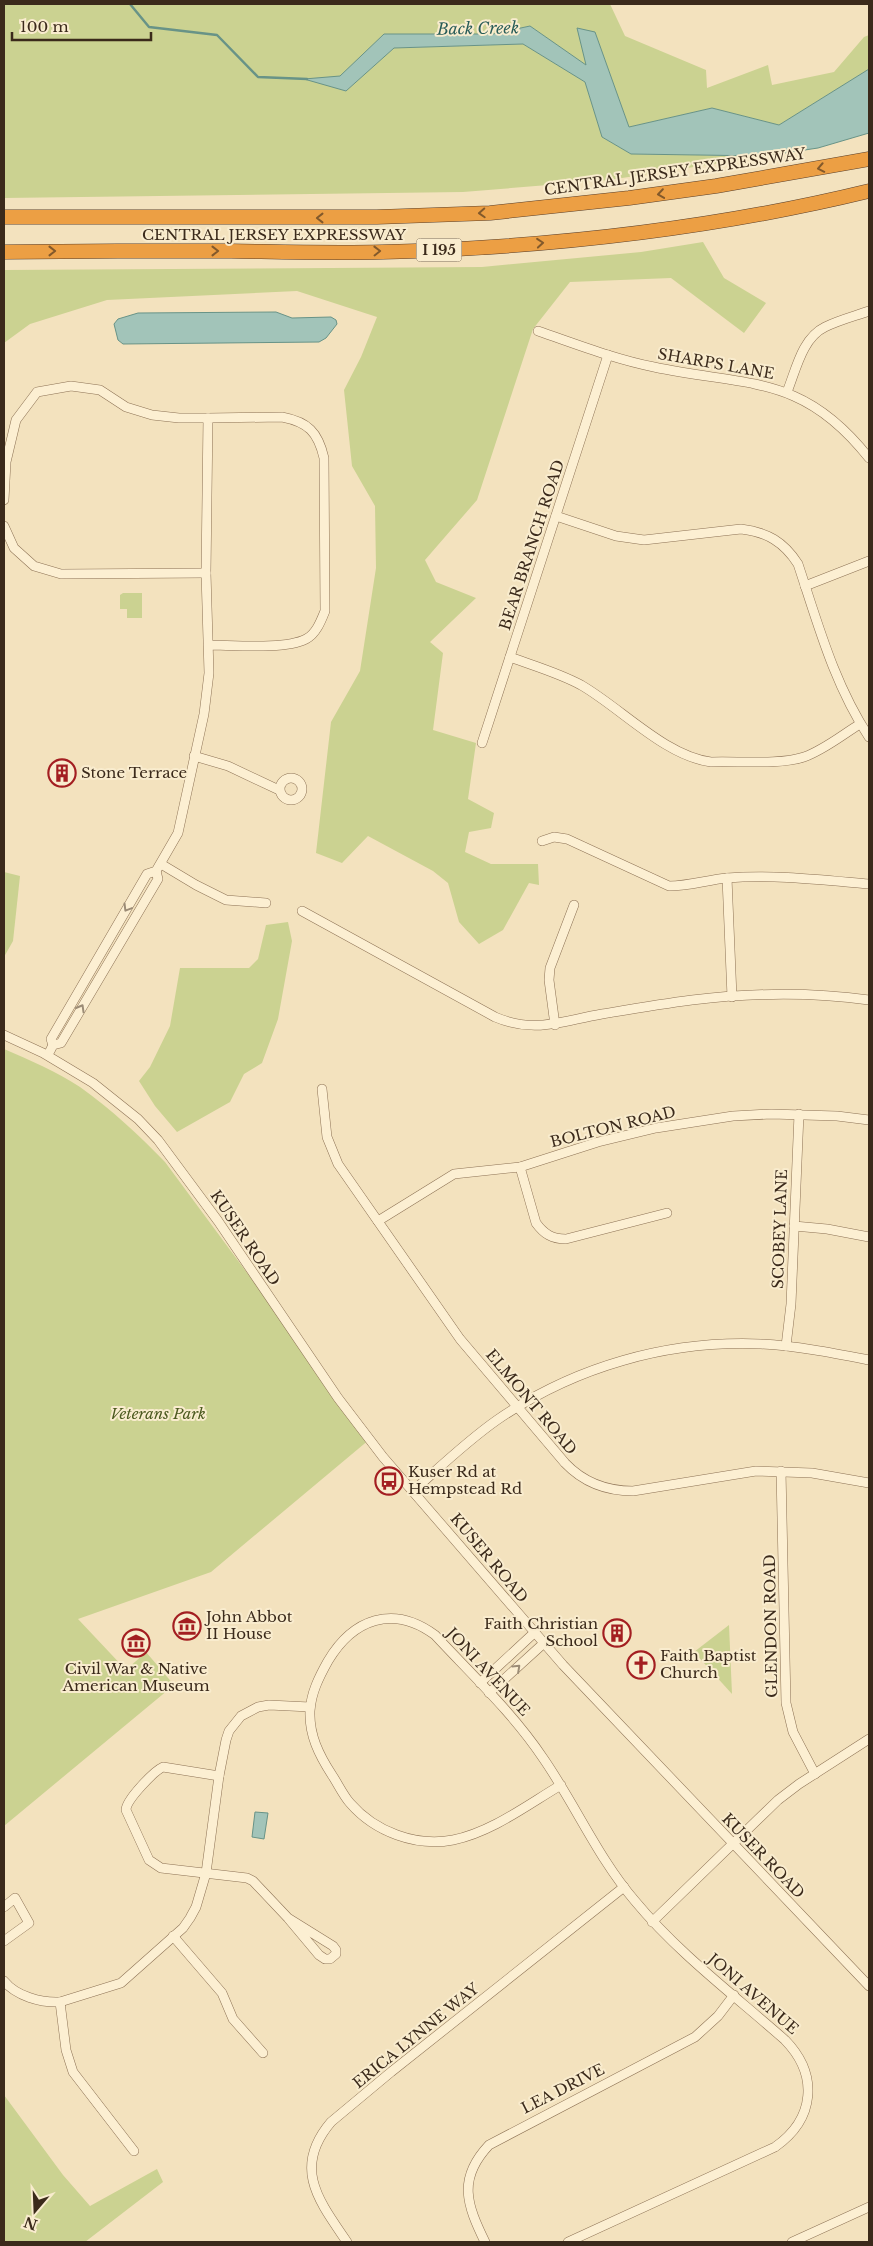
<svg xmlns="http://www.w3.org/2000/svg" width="873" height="2246" viewBox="0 0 873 2246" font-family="'Libre Baskerville',serif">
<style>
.green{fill:#cbd291}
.water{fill:#a2c4b9;stroke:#689387}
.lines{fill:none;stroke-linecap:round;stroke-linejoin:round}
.stream{stroke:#689387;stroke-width:2.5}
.minor-casing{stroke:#8d7255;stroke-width:10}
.highway-casing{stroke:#5a3f2a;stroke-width:15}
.minor{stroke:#fcefd2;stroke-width:9}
.highway{stroke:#ec9f44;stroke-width:14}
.oneway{stroke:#82592b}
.oneway2{stroke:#9c8c76}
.labels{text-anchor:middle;stroke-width:4;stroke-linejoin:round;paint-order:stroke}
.shield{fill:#f9ecce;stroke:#746451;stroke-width:1}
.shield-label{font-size:14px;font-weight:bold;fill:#3b2a1b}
.street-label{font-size:15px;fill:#3b2a1b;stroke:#f9ecce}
.poi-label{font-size:15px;fill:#3b2a1b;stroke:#f9ecce;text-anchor:start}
.park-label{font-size:15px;font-style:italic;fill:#4c5a1f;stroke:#f9ecce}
.water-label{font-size:16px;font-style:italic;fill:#285c58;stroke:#f9ecce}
</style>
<rect width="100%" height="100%" fill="#f3e2be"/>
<g class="green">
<path d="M4,4H610L625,36L706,70L707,88L768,65L772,85L834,72L864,37L869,35V69L779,125L712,108L629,127L595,32L587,66L530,26L493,34H384L340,77L306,79L346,91L394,48L523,44L585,82L602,137L631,154L765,156L609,180L463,192L4,198Z"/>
<path d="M703,242L724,278L766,303L744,333L671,278L570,282L533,329L477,500L425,560L436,582L476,598L430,642L443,653L433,730L476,743L468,799L494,813L491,828L469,832L465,852L491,864H538L539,885L529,883L503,930L479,944L459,922L448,883L433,871L368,836L342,863L316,853L331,722L360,671L376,568L375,506L352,466L344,390L361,357L377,317L297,291L107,300L30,324L4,343V270L482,267L641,252Z"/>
<path d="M123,593H142V618H127V609H120V595Z"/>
<path d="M4,872L20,876L13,941L4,957Z"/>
<path d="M288,922L292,941L278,1019L262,1063L244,1074L230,1102L177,1132L155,1106L139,1081L150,1067L170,1026L180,968H249L258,959L266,925Z"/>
<path d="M4,1049C30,1060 57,1072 80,1087C111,1109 139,1135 165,1162L370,1439L211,1572L78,1619L126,1670L146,1652L174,1685L4,1826Z"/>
<path d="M729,1625L732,1694L694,1652Z"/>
<path d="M4,2095L63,2175L90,2206L157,2169L163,2182L85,2242H4Z"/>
</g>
<g class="water">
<path d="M530,26L586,65L577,28L595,32L629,127L712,108L779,125L869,69V133L818,148L765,156L631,154L602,137L585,82L523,44L394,48L346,91L304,79L340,76L384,34H493Z"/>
<path d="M276,312L292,318L331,317L336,320L337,324L326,338L319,342L123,344L118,340L114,324L118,319L138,313Z"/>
<path d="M255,1812L268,1813L264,1839L252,1837Z"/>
</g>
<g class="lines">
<path class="stream" d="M130,4L149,27L217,35L258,77L307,79"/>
<g class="minor-casing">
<g id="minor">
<path d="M538,331C576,344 614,359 654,367C748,387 802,373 869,458"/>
<path d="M787,392C796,370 802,338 825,327C839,320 855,316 869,311"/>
<path d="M4,500L6,462L16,420L37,392L71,386L100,390L126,407L152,415L179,418H208"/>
<path d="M556,516L616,536L644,540L741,529C767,532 784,542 798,564C818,624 834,684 869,737"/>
<path d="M4,526L14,548L34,566L61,574L206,573"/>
<path d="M805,586L869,561"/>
<path d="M510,657C534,666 559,673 581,685C621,708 665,756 711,762C738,761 780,765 804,757C824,750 842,735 860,724"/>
<path d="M482,743L608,355"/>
<path d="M194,756L228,766L279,790"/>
<circle cx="291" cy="789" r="11"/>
<path d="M542,841L554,837L567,839L669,886C689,886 707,880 727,878C773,874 823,880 869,884"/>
<path d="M161,864L196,885L226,900L266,903"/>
<path d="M727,878L732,997"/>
<path d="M302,911L495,1017C535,1034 561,1021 602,1014C632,1009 661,1004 692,1000C750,993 811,992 869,1000"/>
<path d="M555,1025L549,980L550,968L574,905"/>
<path d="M4,1035L43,1053L93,1083L138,1119L158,1140L218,1221L338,1398L383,1457L563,1665L869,1986"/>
<path d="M53,1045L51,1039L147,874L156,871L178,833L204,714L209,673L206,573L208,418L282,417C308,422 318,432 324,458L325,611C321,621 316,634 306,639C285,650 232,645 208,645"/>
<path d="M50,1051L53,1045L61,1043L158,879L156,871"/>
<path d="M322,1089L327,1137L338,1164L460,1339L565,1463C584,1483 606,1491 633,1491L756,1471L812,1473L869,1483"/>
<path d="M520,1167L536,1223C544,1234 552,1239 566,1239L667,1213"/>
<path d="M378,1221L454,1174L520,1167L598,1142L656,1128L733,1116L771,1114L837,1116L869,1120"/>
<path d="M794,1226L827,1229L869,1237"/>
<path d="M786,1346L791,1304L799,1114"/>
<path d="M781,1471L786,1703L793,1732L815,1774"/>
<path d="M413,1491C440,1467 467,1441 497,1420C574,1367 667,1340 761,1344C798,1346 833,1353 869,1360"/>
<path d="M480,1683L534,1633"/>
<path d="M489,1693L544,1643"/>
<path d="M219,1776L163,1767C154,1771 126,1800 126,1810L149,1860L161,1868L247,1878L253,1881L288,1918L319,1955L325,1959H330L336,1954V1950L333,1946L288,1918"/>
<path d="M561,1785C527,1805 492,1832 453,1840C416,1847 375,1832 350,1803C343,1795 338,1784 332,1775C319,1755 309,1735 310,1711C311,1693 319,1677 328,1661C353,1619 393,1604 435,1635C472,1675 513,1713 543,1758C575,1804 598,1858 635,1901C678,1953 734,1995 785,2040C819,2075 815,2119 775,2147L568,2242"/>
<path d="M4,1907L15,1898L29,1923L4,1941"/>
<path d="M652,1922L778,1800L799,1784L869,1739"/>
<path d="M173,1936L222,1993L233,2019L263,2053"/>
<path d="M4,1981C16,1996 41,2003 60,2002L121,1983L183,1928L190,1918L196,1907L206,1873L219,1776L226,1740L229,1731L241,1716L258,1707L269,1705L310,1707"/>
<path d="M60,2002L66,2050L73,2072L134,2151"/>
<path d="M347,2242C319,2201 292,2168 331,2122L391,2072L624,1887"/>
<path d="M485,2242C467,2205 457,2179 489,2145L695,2037L718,2016L734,1995"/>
<path d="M792,2242L869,2207"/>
</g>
</g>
<g class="highway-casing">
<g id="highway">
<path d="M4,217H377L490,213L629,198L716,186L869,159"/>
<path d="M4,252C80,251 155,251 231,251C292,252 354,254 415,251C567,245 721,227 869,191"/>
</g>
</g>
<use href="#minor" class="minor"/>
<use href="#highway" class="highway"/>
</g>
<defs><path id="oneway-chevron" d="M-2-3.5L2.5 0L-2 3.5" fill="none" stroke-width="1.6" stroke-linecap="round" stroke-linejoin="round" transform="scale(1.25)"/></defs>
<g class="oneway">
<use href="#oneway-chevron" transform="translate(821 168) rotate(169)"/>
<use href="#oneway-chevron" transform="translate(661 194) rotate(172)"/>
<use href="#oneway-chevron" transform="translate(482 213) rotate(177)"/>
<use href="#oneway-chevron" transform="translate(320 218) rotate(-180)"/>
<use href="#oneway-chevron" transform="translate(540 243) rotate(-5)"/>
<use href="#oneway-chevron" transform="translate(52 251)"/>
<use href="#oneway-chevron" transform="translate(215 251)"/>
<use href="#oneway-chevron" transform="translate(377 251) rotate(-1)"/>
</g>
<g class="oneway2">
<use href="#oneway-chevron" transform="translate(127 908) rotate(121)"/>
<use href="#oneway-chevron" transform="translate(81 1008) rotate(-60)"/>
<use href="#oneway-chevron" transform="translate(517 1668) rotate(-43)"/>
</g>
<defs>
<g id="building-ring" transform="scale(1.4375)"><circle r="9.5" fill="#f9ecce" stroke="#a31e21" stroke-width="1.5"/><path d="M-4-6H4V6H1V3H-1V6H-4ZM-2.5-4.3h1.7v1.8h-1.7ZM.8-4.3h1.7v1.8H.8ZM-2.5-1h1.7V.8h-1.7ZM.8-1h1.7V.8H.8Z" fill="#a31e21"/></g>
<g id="bus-ring" transform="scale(1.4375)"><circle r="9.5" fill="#f9ecce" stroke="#a31e21" stroke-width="1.5"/><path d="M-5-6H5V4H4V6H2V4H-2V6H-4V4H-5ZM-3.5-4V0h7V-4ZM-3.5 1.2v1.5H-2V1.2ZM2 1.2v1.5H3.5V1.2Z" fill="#a31e21"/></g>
<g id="museum-ring" transform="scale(1.4375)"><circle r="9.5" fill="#f9ecce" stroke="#a31e21" stroke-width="1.5"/><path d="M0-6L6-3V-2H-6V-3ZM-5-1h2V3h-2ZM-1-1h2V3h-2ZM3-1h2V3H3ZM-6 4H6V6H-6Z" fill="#a31e21"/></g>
<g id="church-ring" transform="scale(1.4375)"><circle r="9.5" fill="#f9ecce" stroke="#a31e21" stroke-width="1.5"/><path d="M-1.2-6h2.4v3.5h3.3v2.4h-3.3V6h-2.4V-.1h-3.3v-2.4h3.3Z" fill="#a31e21"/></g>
</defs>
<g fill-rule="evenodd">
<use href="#building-ring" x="62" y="773"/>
<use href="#bus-ring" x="389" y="1481"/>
<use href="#museum-ring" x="187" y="1626"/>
<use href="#building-ring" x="617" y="1633"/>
<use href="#museum-ring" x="136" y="1643"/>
<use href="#church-ring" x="641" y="1665"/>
</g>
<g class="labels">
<rect class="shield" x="416.5" y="238.5" width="45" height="23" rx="4"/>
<g class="shield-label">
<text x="439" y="255">I 195</text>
</g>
<g class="street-label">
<text transform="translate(675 172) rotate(-8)" y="5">CENTRAL JERSEY EXPRESSWAY</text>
<text x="274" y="240">CENTRAL JERSEY EXPRESSWAY</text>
<text transform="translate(716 364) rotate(10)" y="5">SHARPS LANE</text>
<text transform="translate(532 545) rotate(-72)" y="5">BEAR BRANCH ROAD</text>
<text transform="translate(613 1127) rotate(-14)" y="5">BOLTON ROAD</text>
<text transform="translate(780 1229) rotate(-88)" y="5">SCOBEY LANE</text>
<text transform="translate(245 1238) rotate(56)" y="5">KUSER ROAD</text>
<text transform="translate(531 1402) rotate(50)" y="5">ELMONT ROAD</text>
<text transform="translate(489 1558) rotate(50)" y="5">KUSER ROAD</text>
<text transform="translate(771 1626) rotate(-91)" y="5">GLENDON ROAD</text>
<text transform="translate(488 1672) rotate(47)" y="5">JONI AVENUE</text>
<text transform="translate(763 1856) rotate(46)" y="5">KUSER ROAD</text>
<text transform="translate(753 1994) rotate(41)" y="5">JONI AVENUE</text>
<text transform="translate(416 2036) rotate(-39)" y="5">ERICA LYNNE WAY</text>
<text transform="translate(563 2089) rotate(-27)" y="5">LEA DRIVE</text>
</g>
<g class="poi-label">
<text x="81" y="778">Stone Terrace</text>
<text x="408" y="1477">Kuser Rd at<tspan x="408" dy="17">Hempstead Rd</tspan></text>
<text x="206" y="1622">John Abbot<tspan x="206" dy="17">II House</tspan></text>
<text x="598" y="1629" text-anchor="end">Faith Christian<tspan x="598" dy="17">School</tspan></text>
<text x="660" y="1661">Faith Baptist<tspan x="660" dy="17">Church</tspan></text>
<text x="136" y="1674" text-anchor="middle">Civil War &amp; Native<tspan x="136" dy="17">American Museum</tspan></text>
</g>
<g class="park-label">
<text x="158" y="1419">Veterans Park</text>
</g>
<g class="water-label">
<text transform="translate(478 28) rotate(-1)" y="6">Back Creek</text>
</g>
</g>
<rect width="873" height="2246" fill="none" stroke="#3b2a1b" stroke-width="10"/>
<g transform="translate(35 2211) rotate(199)" stroke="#f9ecce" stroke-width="4" paint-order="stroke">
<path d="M0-4L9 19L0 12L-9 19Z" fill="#3b2a1b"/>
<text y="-8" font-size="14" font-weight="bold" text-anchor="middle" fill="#3b2a1b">N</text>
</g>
<path d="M12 32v8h139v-8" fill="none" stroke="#3b2a1b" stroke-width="2.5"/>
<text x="20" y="32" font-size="15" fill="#3b2a1b" stroke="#f9ecce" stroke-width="4" paint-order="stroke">100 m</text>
</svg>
